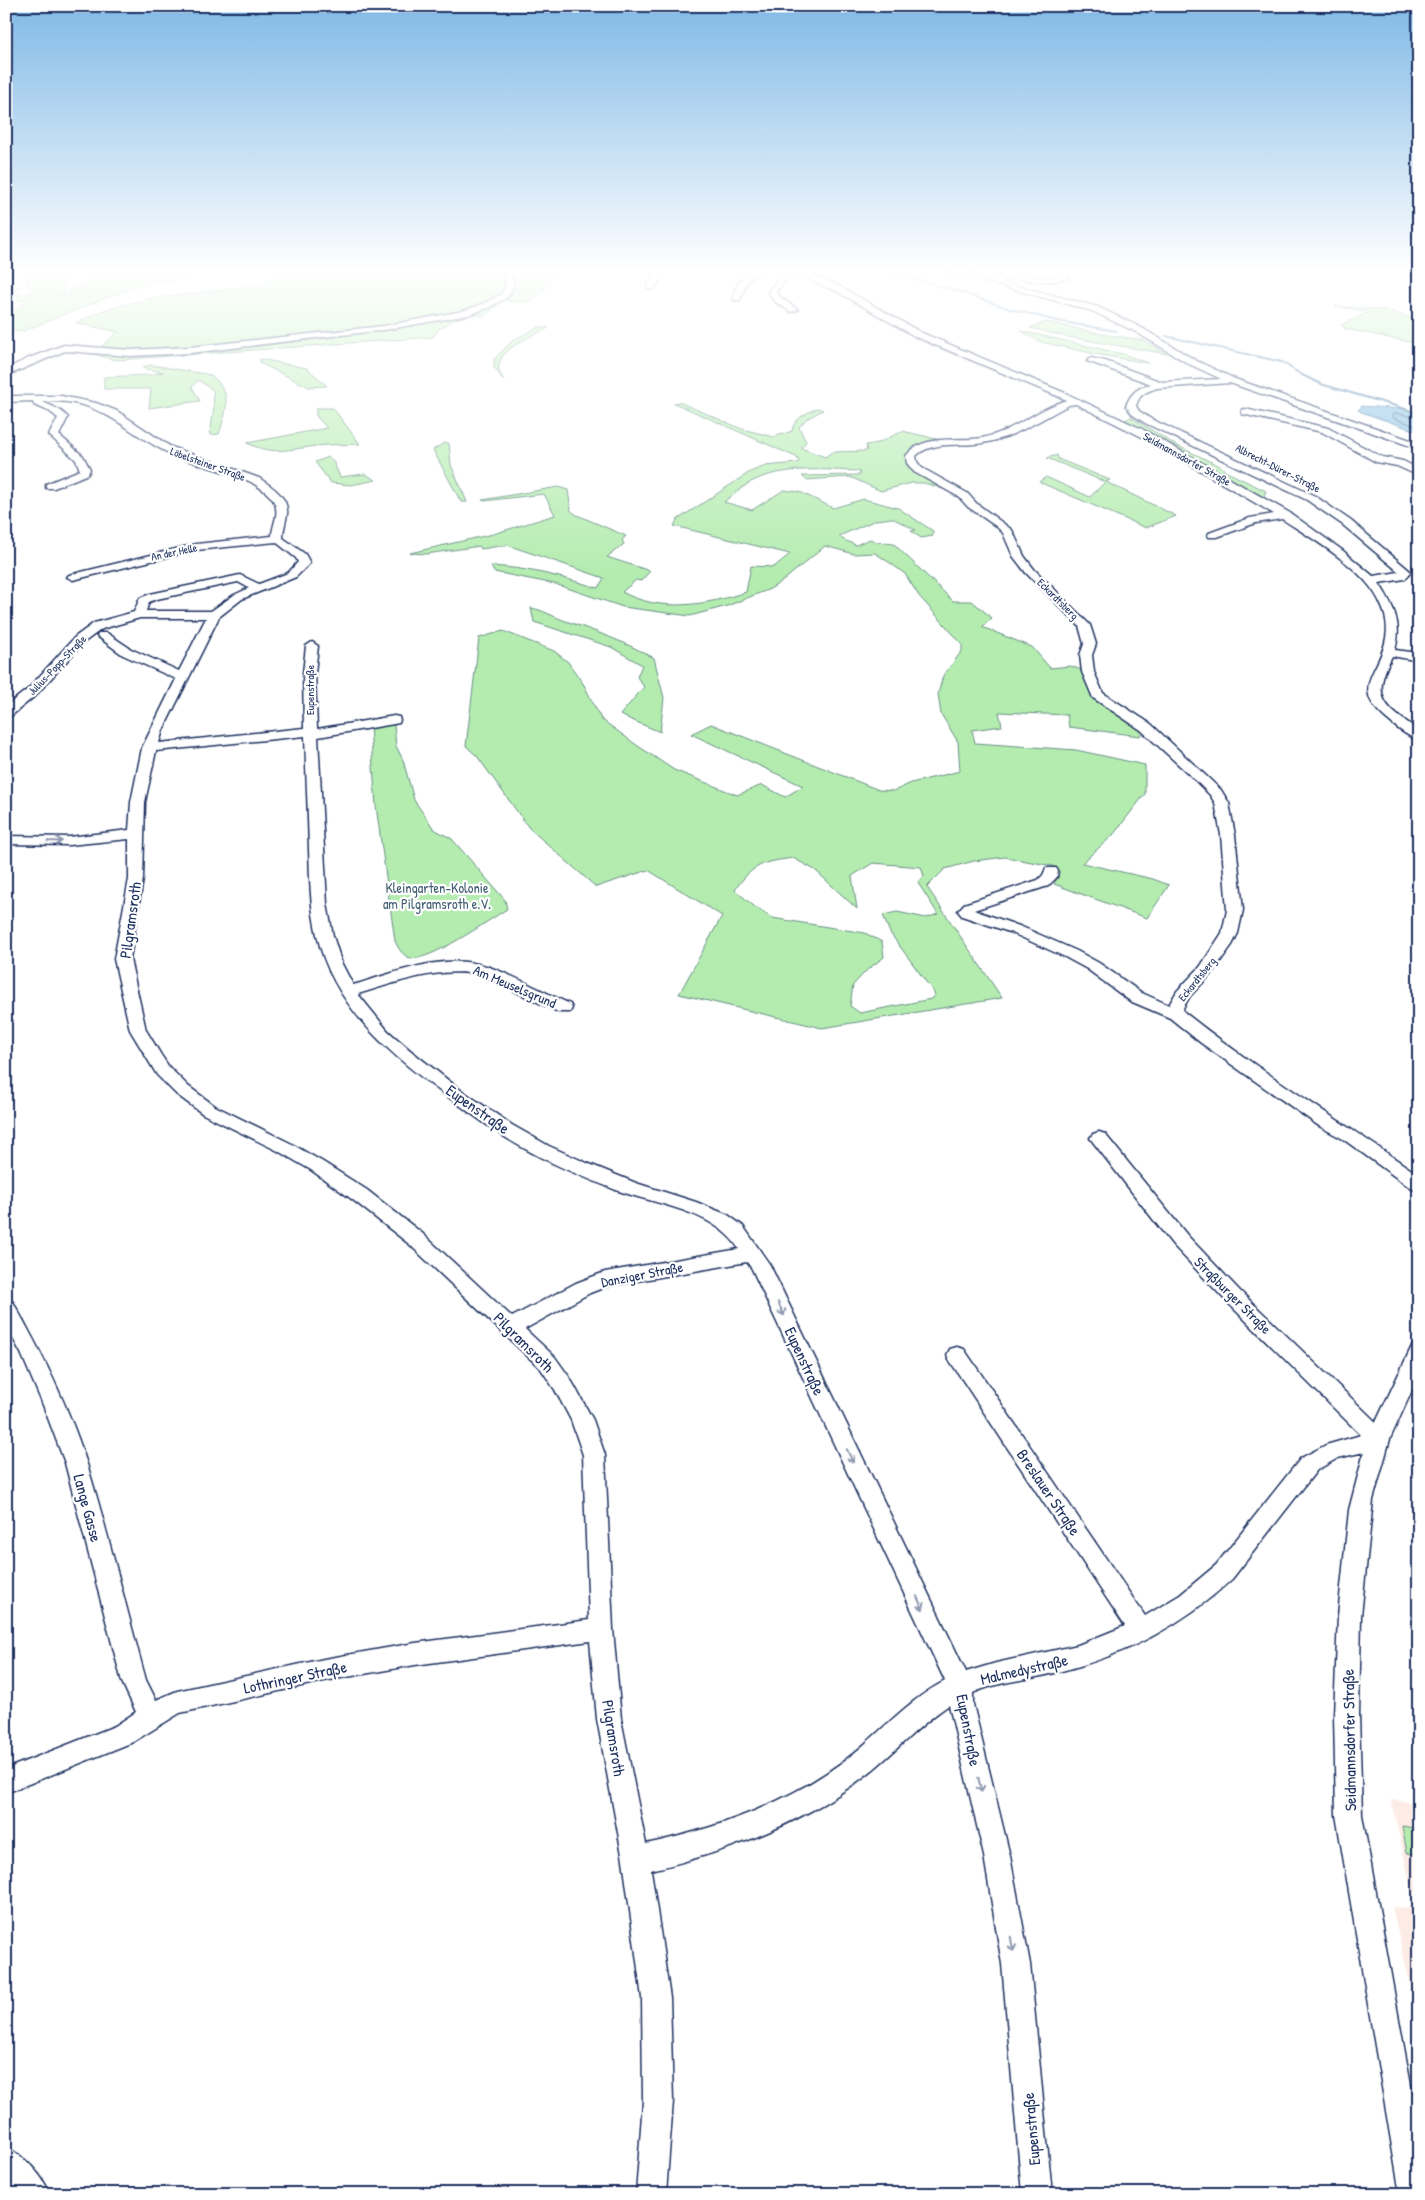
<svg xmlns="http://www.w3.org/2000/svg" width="1425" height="2200" font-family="'Patrick Hand',sans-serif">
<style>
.built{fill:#fdece6}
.green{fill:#b4ecaf;stroke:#688e86;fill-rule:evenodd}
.water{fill:#84c0e3;stroke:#5a86ae}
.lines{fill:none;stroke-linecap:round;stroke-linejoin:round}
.shore{stroke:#456993;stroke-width:1}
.stream{stroke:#5a86ae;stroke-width:2}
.minor-casing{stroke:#1b2f5e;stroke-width:3}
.minor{fill:#fff;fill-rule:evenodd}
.oneway{stroke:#8d97ae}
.labels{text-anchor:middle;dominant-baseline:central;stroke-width:4.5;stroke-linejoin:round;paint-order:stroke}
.far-street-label{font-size:11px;fill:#1b2f5e;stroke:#fff}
.park-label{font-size:14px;fill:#415e72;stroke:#fff}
.street-label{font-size:14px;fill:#1b2f5e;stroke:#fff}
.near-street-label{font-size:16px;fill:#1b2f5e;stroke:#fff}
</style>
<rect width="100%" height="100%" fill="#fff"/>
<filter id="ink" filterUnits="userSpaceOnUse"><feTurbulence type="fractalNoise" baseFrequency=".02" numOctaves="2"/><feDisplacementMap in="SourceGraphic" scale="10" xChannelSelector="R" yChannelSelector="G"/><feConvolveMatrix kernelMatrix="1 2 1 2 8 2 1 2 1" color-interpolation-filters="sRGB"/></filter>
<g filter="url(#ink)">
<!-- built -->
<path class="built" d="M 1391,1800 L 1419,1803 L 1419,2022 L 1392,1907 L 1416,1908 Z"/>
<!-- green -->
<g class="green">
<path d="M 44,268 L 63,268 L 67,277 L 62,296 L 103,272 L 115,268 L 200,268 L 173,281 L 139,285 L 23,331 L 6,332 L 10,322 L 6,322 L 6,313 L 11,314 L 27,300 L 8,299 L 6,303 L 6,289 L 9,286 L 22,286 L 15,295 L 31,293 L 25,277 Z"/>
<path d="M 310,268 L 507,268 L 507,287 L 502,294 L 503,300 L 484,316 L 465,313 L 438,330 L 433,337 L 116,360 L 93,354 L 118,332 L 76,323 L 104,310 L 147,299 L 239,288 Z"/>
<path d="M 514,268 L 555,268 L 546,288 L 531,302 L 507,301 L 513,288 L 511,272 Z"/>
<path d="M 1335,306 L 1386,310 L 1419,320 L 1419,344 L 1345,329 L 1341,325 L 1369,312 Z"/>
<path d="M 1046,322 L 1101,334 L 1143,340 L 1167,354 L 1068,337 L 1030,328 Z"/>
<path d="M 539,327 L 549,328 C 535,334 495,350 499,370 C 499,373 503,378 504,381 L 494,367 L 494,359 L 513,340 Z"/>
<path d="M 1021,331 L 1123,354 L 1148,363 L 1095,354 L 1041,342 Z"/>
<path d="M 260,359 L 307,368 L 327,386 L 309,387 L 260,363 Z"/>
<path d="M 152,365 L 211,375 C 233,394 227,409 219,434 L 210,435 L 214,407 L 213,390 L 198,380 L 192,387 L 200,401 L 149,408 L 151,389 L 104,389 L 104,377 L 150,375 L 163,372 L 144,369 L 142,367 Z"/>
<path d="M 679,402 L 742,429 L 774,437 L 792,431 C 793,419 807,413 817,408 L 823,410 L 806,419 L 799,427 L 806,442 L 801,448 L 825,457 L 832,452 L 867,451 L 866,445 L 878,443 L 903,431 L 945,441 C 931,444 913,444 907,457 L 956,493 L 924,483 L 912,483 L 881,491 L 850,477 L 806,480 L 802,476 L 860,475 L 859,471 C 826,470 786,466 755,480 C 744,485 733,495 724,502 L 752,510 L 784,490 L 800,492 L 833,508 L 864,499 L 898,508 L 933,531 L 933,536 L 921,538 L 911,531 L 916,530 L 892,518 L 876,520 L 839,536 L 844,540 L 856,545 L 870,539 L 877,542 L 894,544 L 953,601 L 972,601 L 992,618 L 982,627 L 1032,647 L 1050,668 L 1070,666 L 1085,671 L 1093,694 L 1099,702 L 1143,727 L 1140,736 L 1069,727 L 1067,715 L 999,712 L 1002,726 L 972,730 L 975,743 L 1076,750 L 1145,765 L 1145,794 L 1113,835 L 1082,863 L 1153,879 L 1169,885 L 1147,918 L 1054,884 C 1059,876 1059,873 1053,866 L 1005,857 L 974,861 L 945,869 L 927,887 L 1002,998 L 822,1028 L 679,994 L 722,916 L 648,870 L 596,887 L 529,828 L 477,756 L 466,746 L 479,638 L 503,631 L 554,651 L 568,662 L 584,685 L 601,719 L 638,746 L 674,770 L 737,795 L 762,785 L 785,797 L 803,786 L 691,734 L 711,724 L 879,790 L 894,791 L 911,783 L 960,771 L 958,742 L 941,714 L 938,694 L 943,676 L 962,651 L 962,644 L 919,596 L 905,574 L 893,565 L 875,553 L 854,554 L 825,546 L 784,580 L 770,589 L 727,606 L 690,616 L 623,607 L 555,584 L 494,572 L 491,566 C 529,568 562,577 598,588 L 604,578 L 507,545 L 481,549 L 480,546 L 426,554 L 410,553 L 493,534 L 555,515 L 544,494 L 484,501 L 482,500 L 558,487 L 568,490 L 571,511 L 577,515 L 626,536 L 622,540 L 624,544 L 607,557 L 650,571 L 641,581 L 636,580 L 622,592 C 661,613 706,605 746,592 L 751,566 L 774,567 L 790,554 L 674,526 L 677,520 L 750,472 L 765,466 L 797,463 L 799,461 L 796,457 L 674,403 ZM 793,858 L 815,870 L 857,909 L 852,876 L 873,863 L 921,867 L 924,876 L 918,883 L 938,914 L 926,918 L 897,912 L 883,915 L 890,933 L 935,994 L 931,999 L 860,1013 L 850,1006 L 853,985 L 867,970 L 884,957 L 882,942 L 865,933 L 772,918 L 755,907 L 735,890 C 752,864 764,862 793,858 Z"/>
<path d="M 316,408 L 333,408 L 360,444 C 346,445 331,444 317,446 C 289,449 273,456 247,443 L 327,428 L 316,416 Z"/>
<path d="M 1131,417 L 1174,444 L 1222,467 L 1225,471 L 1266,491 L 1263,499 L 1125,420 Z"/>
<path d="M 444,443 L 449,443 L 451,465 L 467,502 L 461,502 L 433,450 Z"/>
<path d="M 1057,455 L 1058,459 L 1110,480 L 1106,482 L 1176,516 L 1146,528 L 1039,482 L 1046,477 L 1090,497 L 1105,482 L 1047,458 Z"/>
<path d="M 329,457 L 334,463 L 340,477 L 365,474 L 376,480 L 351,485 L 331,483 L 315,462 Z"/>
<path d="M 531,608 C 543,610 552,616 563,620 C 595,631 625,642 654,658 L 664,698 L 660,732 L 620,715 L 644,687 L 637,677 L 642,665 L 611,647 L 534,622 Z"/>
<path d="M 387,723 L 394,725 L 396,746 L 403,760 L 414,800 L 434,829 L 452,839 L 505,900 L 507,909 C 489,920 428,963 410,958 C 402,955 398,948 395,941 L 376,806 L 370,727 Z"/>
<path d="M 1402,1826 L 1419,1829 L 1419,1855 L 1407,1853 Z"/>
</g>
<!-- water -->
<path class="water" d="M 1362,406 L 1403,409 L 1419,413 L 1419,432 L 1361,412 L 1358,410 Z"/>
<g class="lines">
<!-- shore -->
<path class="shore" d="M 1419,418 L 1395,413 L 1392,415 L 1393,418 L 1419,427"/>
<!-- stream -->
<g class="stream">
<path d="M 875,268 L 960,292 L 1007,308 L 1057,321 L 1116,331"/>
<path d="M 1166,336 L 1282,362 L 1300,374 L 1321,384 L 1419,413"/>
</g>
<defs>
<g id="minor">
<path d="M 506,268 L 514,268 L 511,275 L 514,285 L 508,297 L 488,308 L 468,315 L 384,330 L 190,353 L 130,356 L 65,351 L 6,376 L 6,369 L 29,358 L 64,345 L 130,350 L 190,347 L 384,326 L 463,311 L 482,304 L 502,294 L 506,285 L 503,275 Z"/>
<path d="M 663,268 L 674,268 L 663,275 L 654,289 L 648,289 L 647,287 L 657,271 Z"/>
<path d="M 753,268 L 763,268 L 747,282 L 740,300 L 734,300 C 732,287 744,276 753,268 Z"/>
<path d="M 785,268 L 796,268 L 837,285 L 922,333 L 1065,393 L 1142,429 L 1290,513 L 1342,550 L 1373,576 L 1399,572 L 1343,525 L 1307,500 L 1145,423 L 1133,415 L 1126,406 C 1131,392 1138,388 1151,384 L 1087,361 L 1091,358 L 1105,361 L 1162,382 L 1221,379 L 1189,364 L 1136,332 L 1092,311 L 937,268 L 951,268 L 994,280 L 1007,272 C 1025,275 1045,281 1062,274 L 1063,270 L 1069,270 L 1069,277 C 1049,285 1029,280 1008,277 L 1002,282 L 1098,307 L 1142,328 L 1195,360 L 1235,379 L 1419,443 L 1419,449 L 1230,383 L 1157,388 C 1146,392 1139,394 1136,406 L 1139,411 L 1151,419 L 1315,496 L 1351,521 L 1409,570 L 1411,572 L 1405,579 L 1379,583 C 1393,605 1403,623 1395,650 L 1419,653 L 1419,661 L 1392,656 C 1371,697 1383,707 1419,730 L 1419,740 C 1409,737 1398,729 1390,722 C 1347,688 1380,674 1386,638 C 1388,627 1386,615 1381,605 C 1367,570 1313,539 1282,519 L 1256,523 L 1217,537 L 1209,537 L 1208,535 L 1209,533 L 1250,518 L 1274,514 L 1150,441 L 1076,404 L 1069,405 C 1041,419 1014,438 983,443 C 963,447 932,440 916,456 L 917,462 L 922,468 L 967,493 L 976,503 L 1012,530 L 1024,556 L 1034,569 L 1090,625 L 1096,644 L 1092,655 L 1094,672 L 1103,693 L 1151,724 L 1221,790 L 1229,803 L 1235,835 L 1243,910 L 1238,933 L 1232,945 L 1212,973 L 1190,996 L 1183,1008 L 1184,1012 C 1259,1072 1340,1120 1419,1175 L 1419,1190 L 1412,1189 L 1343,1139 L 1319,1126 L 1201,1043 L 1170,1018 L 1130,1001 L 1087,969 L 1065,957 L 1012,933 L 962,916 L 958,911 L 964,904 L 1038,880 L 1043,875 L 1046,868 L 1056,868 L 1058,871 L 1057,877 L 1048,886 L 974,910 L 1022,927 L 1077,951 L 1099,963 L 1142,993 L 1169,1005 L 1177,991 L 1200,967 L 1222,933 L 1227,910 L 1221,835 L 1215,803 L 1210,795 L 1192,777 L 1141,730 L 1093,698 L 1082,672 L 1080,655 L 1084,644 L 1079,626 L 1026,573 L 1013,556 L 1003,533 L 997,527 L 968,507 L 959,497 L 914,472 L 907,463 L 906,456 C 924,433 957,442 982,438 C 1013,432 1037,409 1067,400 L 916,337 L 838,292 L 794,273 L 788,277 L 776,292 L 780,297 L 798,310 L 791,312 L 774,301 L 768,292 L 782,273 L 788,270 Z"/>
<path d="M 6,396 L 61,396 L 96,403 L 117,411 L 171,447 L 259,478 C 271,486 289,497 287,514 C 286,522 283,529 283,538 L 305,554 L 310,563 L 296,577 L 242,599 L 219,617 L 163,730 L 159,743 L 304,728 L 303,673 L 306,646 L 312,642 L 318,646 L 315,673 L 317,729 L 394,716 L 399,717 L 400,720 L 399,723 L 394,724 L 318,737 L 327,904 L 333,936 L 342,964 L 353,985 C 394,973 446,951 489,967 C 517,977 543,992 570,1004 L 572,1008 L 570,1012 L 558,1012 L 479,974 C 437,967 398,982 358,994 L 388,1031 L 410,1050 L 458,1088 L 512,1125 L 549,1146 L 587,1163 L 636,1183 L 696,1202 L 728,1215 L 743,1226 L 770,1265 L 966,1672 L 996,1663 L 1078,1645 L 1125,1626 L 950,1361 L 947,1355 L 950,1349 L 957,1347 L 964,1349 L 1145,1616 L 1180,1595 L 1216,1565 L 1301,1458 L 1326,1445 L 1361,1435 L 1226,1301 L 1173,1245 L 1093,1142 L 1090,1138 L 1093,1134 L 1099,1132 L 1105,1134 L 1187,1235 L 1240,1291 L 1376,1422 L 1412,1346 L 1419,1344 L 1419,1375 L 1390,1439 L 1373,1500 L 1361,1616 L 1359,1715 L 1362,1815 L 1419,2130 L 1419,2194 L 1400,2194 L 1336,1815 L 1334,1715 L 1338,1616 L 1349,1510 L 1364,1452 L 1338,1458 L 1317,1470 L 1232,1579 C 1183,1625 1124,1656 1058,1672 C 1030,1680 1000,1681 973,1693 L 973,1704 L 1010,1856 L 1030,1964 L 1052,2194 L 1022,2194 L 1002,1964 L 984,1856 L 949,1705 C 917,1726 892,1756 862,1778 C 801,1824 724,1853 651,1870 L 670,1998 L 673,2101 L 666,2194 L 636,2194 L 643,2101 L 642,1998 L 623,1860 L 597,1719 L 590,1641 L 415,1665 L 324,1681 L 180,1713 L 133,1742 L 6,1793 L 6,1769 L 115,1726 L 136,1712 L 122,1682 L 65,1463 L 43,1405 L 21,1353 L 6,1326 L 6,1300 L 13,1302 C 42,1353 69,1407 87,1464 C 109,1535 126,1608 146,1680 L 156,1700 L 177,1691 L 324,1659 L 415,1643 L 589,1620 L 583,1455 L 571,1420 L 555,1390 L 541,1369 L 409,1244 L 353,1200 L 311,1170 L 278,1151 L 203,1114 L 176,1094 L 157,1075 L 130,1030 L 114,959 L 129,879 L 129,839 L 69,845 L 6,844 L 6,836 L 69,837 L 129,830 L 131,802 L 142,748 L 176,679 L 123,655 L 97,636 L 99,633 L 107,633 L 131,649 L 179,671 L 206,618 L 140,618 L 102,629 L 83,643 L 36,695 L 11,716 L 6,717 L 6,706 L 28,689 L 75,637 L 94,623 L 134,612 L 140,598 L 150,594 L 240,575 L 259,584 L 288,573 L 298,562 L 296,558 L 276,542 L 196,550 L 73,580 L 67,577 L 69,575 L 196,544 L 272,536 C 272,529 275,523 276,516 C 279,499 264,490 251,482 C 226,470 197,466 171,454 C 125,433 100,395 42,402 C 52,406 60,409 68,417 L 59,435 L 83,456 L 90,469 L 88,474 L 54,488 L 46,488 L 46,484 L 80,470 L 76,460 L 49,435 L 58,418 L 49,411 L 34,405 L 33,401 L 6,402 ZM 238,582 L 249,588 L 234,595 L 211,611 L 146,611 L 149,602 L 157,599 ZM 305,736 C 306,773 308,811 309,849 C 310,878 310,906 317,935 C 334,1010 397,1061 458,1104 C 480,1120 502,1137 527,1150 C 555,1166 586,1178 616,1190 C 657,1205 714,1210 739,1249 L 605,1272 L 576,1283 L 512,1317 L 423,1234 L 367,1190 L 323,1162 L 290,1143 L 215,1106 L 188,1086 L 169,1067 L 161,1055 L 146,1030 L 130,959 L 143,879 L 145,802 L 156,751 ZM 747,1262 L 752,1269 L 945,1681 C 906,1701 879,1735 844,1761 C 786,1804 716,1829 646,1844 L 621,1719 L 613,1629 L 605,1455 L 593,1420 L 570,1378 L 555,1357 L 525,1329 L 590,1293 L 608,1286 Z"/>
<path d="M 1245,409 L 1328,428 L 1382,457 L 1403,461 L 1419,469 L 1419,476 L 1397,466 L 1376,462 L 1322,432 L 1242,414 L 1242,410 Z"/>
<path d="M 6,2148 C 24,2155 43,2176 50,2194 L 14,2194 L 6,2185 Z"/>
</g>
</defs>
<!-- minor casing -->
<use href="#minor" class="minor-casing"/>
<!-- minor -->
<use href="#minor" class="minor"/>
</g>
<!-- one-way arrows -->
<defs><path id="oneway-shaft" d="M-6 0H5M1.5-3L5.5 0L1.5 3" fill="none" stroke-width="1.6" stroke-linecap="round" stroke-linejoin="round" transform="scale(1.25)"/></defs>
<g class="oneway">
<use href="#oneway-shaft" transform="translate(55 841) rotate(-1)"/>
<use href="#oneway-shaft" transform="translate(781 1309) rotate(65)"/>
<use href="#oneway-shaft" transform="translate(850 1456) rotate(65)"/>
<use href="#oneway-shaft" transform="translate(920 1603) rotate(65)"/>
<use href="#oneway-shaft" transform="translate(980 1785) rotate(77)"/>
<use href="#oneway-shaft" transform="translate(1012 1944) rotate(80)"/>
</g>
</g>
<!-- sky -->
<linearGradient id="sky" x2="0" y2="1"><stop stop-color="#80b9e6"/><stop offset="0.47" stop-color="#fff"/><stop offset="1" stop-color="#fff" stop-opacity="0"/></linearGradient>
<rect width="1425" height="576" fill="url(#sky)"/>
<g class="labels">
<!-- far-street labels -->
<g class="far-street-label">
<text transform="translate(1187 459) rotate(29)">Seidmannsdorfer Straße</text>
<text transform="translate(208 464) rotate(20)">Löbelsteiner Straße</text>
<text transform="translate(1278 468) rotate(27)">Albrecht-Dürer-Straße</text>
<text transform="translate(174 552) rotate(-12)">An der Helle</text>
<text transform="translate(1058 599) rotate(45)">Eckardtsberg</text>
<text transform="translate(57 665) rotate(-46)">Julius-Popp-Straße</text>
<text transform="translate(310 690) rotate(-90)">Eupenstraße</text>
<text transform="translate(1197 979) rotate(-51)">Eckardtsberg</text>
</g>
<!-- park labels -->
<g class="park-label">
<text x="437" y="887">Kleingarten-Kolonie<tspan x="437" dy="16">am Pilgramsroth e.V.</tspan></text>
</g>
<!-- street labels -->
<g class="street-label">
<text transform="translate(515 986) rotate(23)">Am Meuselsgrund</text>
<text transform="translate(642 1274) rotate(-11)">Danziger Straße</text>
<text transform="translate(1233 1295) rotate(45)">Straßburger Straße</text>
</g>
<!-- near-street labels -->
<g class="near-street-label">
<text transform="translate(130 920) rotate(-82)">Pilgramsroth</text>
<text transform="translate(478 1109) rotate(35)">Eupenstraße</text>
<text transform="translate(524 1342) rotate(45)">Pilgramsroth</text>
<text transform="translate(805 1361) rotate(65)">Eupenstraße</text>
<text transform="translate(1049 1492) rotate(56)">Breslauer Straße</text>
<text transform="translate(88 1508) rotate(75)">Lange Gasse</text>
<text transform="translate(1024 1669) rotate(-13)">Malmedystraße</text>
<text transform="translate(295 1677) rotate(-12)">Lothringer Straße</text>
<text transform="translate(969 1730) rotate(79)">Eupenstraße</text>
<text transform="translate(614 1738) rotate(81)">Pilgramsroth</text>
<text transform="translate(1349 1740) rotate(-91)">Seidmannsdorfer Straße</text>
<text transform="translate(1031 2129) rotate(-95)">Eupenstraße</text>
</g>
</g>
<!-- margin -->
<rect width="1425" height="2200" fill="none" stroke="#fff" stroke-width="25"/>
<rect x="12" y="12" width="1400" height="2175" fill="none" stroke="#1b2f5e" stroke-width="2" filter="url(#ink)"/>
</svg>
